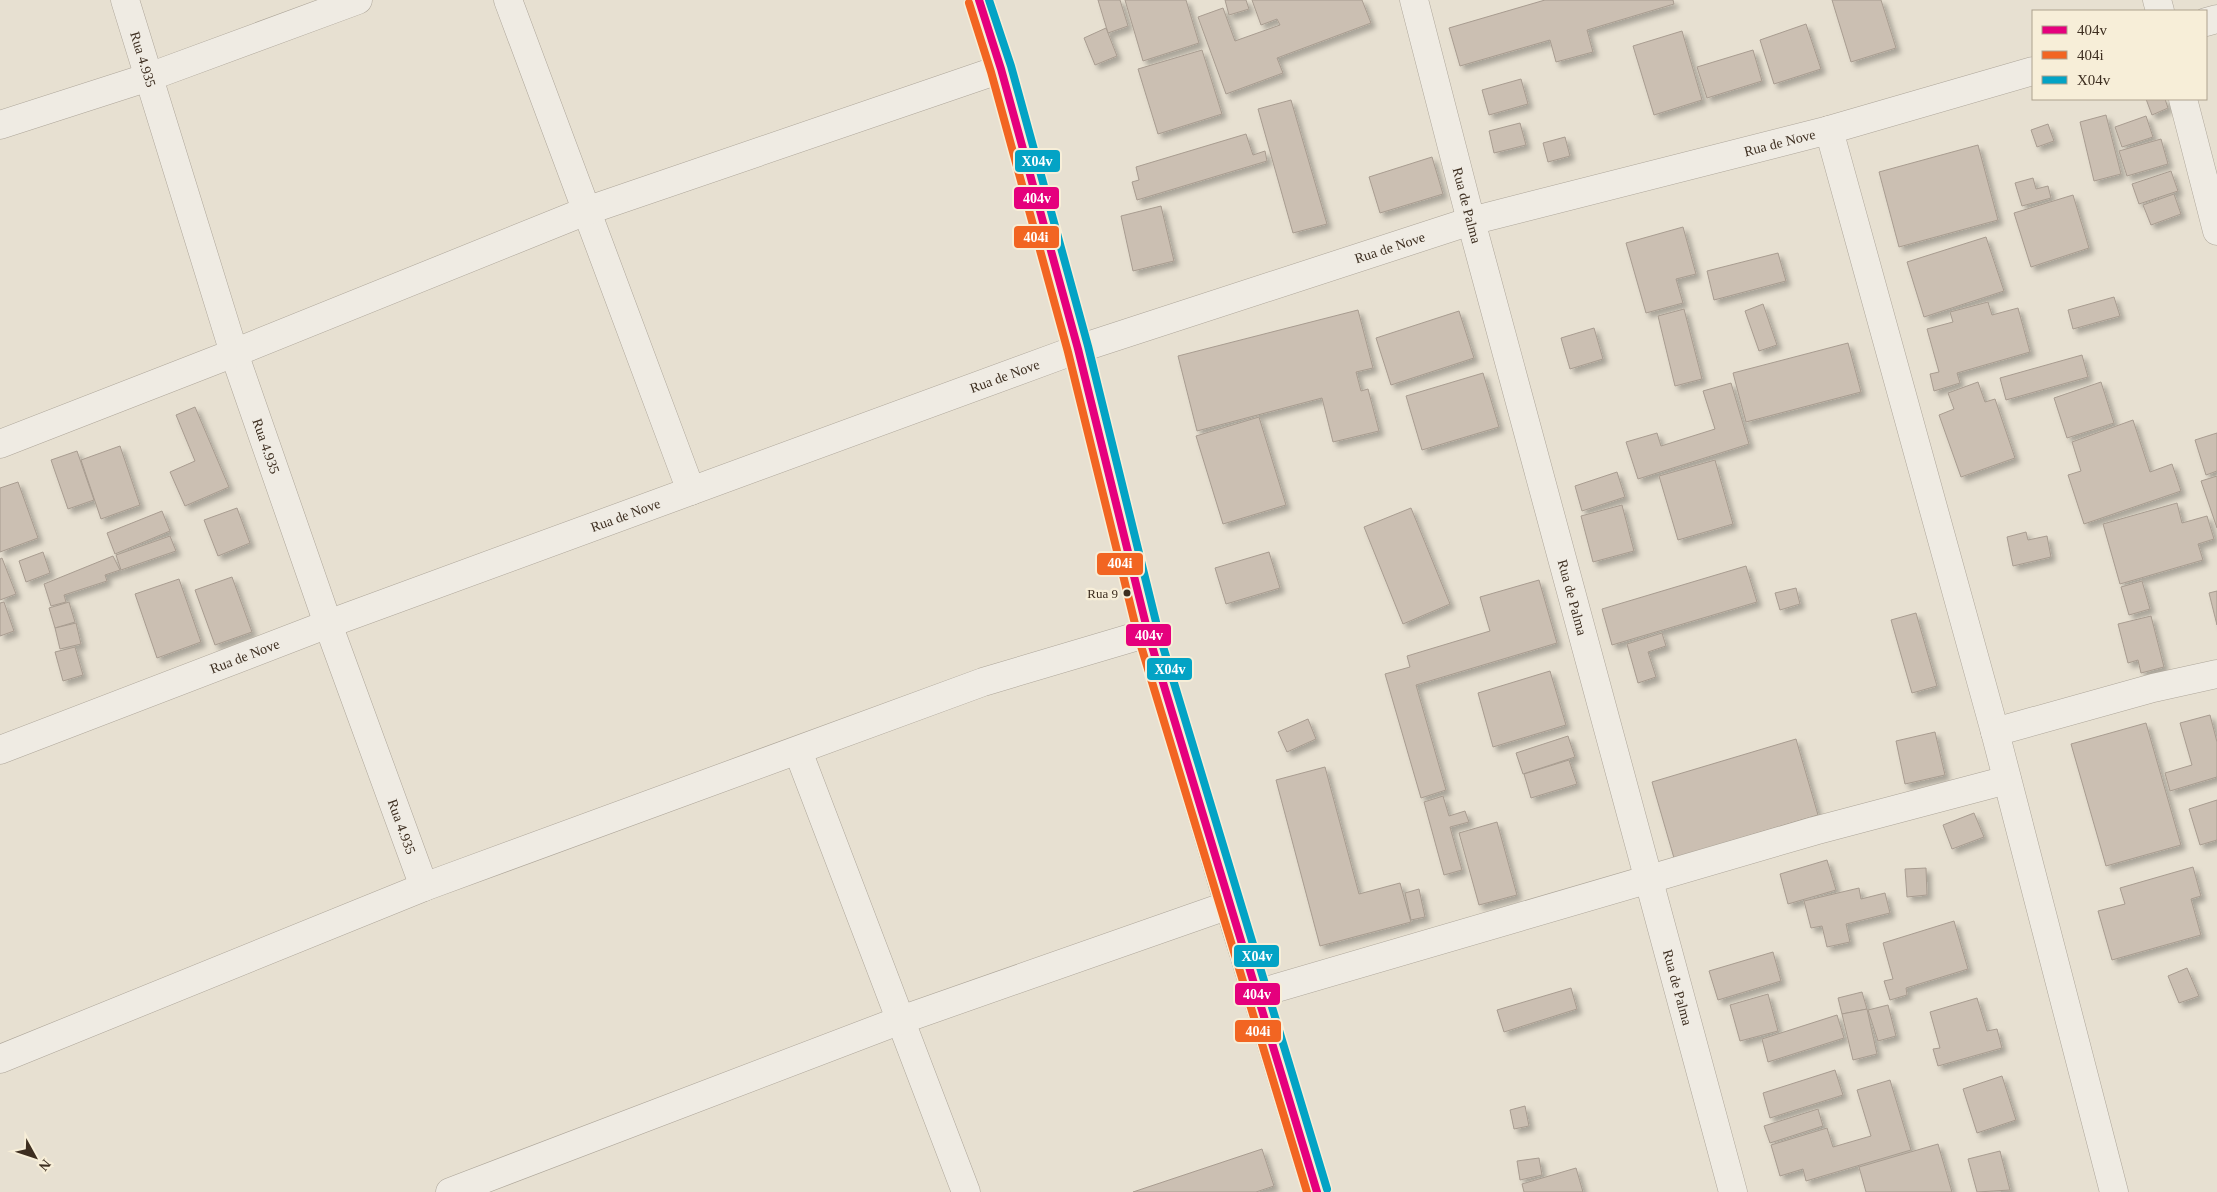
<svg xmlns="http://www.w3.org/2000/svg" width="2217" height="1192" font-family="Georgia,serif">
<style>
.building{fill:#cbbfb2;stroke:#a89c90;filter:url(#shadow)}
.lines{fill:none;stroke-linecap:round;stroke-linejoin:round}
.minor-casing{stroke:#ada599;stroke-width:29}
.major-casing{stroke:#928b80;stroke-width:29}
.minor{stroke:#efebe3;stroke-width:28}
.major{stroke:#e6e1d4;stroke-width:28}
.bus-1-casing{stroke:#f7eed8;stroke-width:11}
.bus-2-casing{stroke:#f7eed8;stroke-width:11}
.bus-3-casing{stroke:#f7eed8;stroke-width:11}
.bus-1{stroke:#e5007d;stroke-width:8}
.bus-2{stroke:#f26522;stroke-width:8}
.bus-3{stroke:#03a3c5;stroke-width:8}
.bus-dot{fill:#3d2e20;stroke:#f7eed8;stroke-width:2}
.labels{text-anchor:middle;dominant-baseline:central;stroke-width:4.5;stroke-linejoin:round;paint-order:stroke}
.bus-label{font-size:13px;fill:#3d2e20;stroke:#f7eed8;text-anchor:end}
.street-label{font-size:14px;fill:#3d2e20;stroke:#f7eed8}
.line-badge{stroke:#f7eed8;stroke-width:2}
.badge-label{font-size:14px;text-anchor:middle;font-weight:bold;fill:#fff}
</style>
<defs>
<filter id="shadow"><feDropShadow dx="4.5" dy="4.5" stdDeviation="2.5" flood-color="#0004"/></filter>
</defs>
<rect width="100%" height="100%" fill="#e7e0d1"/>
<!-- building -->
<g class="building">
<path d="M 1098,0 L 1120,0 L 1128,26 L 1108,33 Z"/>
<path d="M 1125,0 L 1186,0 L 1199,43 L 1143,61 Z"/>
<path d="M 1225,0 L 1246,0 L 1249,9 L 1229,15 Z"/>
<path d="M 1252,0 L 1362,0 L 1371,23 L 1277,58 L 1283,73 L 1226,94 L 1198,17 L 1223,8 L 1235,41 L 1280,25 L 1277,19 L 1261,25 Z"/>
<path d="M 1545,0 L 1673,0 L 1674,4 L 1587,30 L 1593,52 L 1556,62 L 1550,40 L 1460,66 L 1449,28 Z"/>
<path d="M 1832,0 L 1881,0 L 1896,48 L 1851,62 Z"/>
<path d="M 1806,24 L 1821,69 L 1774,84 L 1760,40 Z"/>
<path d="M 1106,28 L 1117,56 L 1095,65 L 1084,38 Z"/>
<path d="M 1682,31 L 1702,100 L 1654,115 L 1633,46 Z"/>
<path d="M 1202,50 L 1222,114 L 1158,134 L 1138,69 Z"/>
<path d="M 1753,50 L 1762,81 L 1707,98 L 1697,67 Z"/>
<path d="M 1521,79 L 1528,104 L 1489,115 L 1482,90 Z"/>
<path d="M 2146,99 L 2165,99 L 2168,108 L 2152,115 Z"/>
<path d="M 1291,100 L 1327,224 L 1293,233 L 1258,109 Z"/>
<path d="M 2106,115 L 2121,174 L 2094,181 L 2080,122 Z"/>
<path d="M 2146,116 L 2153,137 L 2122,147 L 2115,127 Z"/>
<path d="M 1520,123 L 1526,145 L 1494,153 L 1489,131 Z"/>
<path d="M 2048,124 L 2054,141 L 2037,147 L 2031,130 Z"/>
<path d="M 1246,134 L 1253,155 L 1265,151 L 1267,161 L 1137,200 L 1132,182 L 1139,180 L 1136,167 Z"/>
<path d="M 1565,137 L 1570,156 L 1548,162 L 1543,143 Z"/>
<path d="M 2161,139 L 2168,164 L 2127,176 L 2119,151 Z"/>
<path d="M 1978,145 L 1998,220 L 1899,247 L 1879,172 Z"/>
<path d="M 1432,157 L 1443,194 L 1380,213 L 1369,177 Z"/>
<path d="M 2171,171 L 2178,191 L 2139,204 L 2132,184 Z"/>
<path d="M 2033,178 L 2036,189 L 2048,186 L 2051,198 L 2022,206 L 2015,183 Z"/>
<path d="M 2174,194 L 2181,214 L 2151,225 L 2143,205 Z"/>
<path d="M 2073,195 L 2089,248 L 2031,267 L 2014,213 Z"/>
<path d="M 1161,206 L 1174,261 L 1133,271 L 1121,216 Z"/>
<path d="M 1683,227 L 1696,274 L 1676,279 L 1683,303 L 1646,313 L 1626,243 Z"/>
<path d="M 1986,237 L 2004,291 L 1924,317 L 1907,262 Z"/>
<path d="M 1778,253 L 1786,281 L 1714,300 L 1707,271 Z"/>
<path d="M 2114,297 L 2120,316 L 2073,329 L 2068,310 Z"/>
<path d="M 1988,302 L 1992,315 L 2018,308 L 2030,352 L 1957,373 L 1960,383 L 1934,391 L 1930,374 L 1939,372 L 1927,329 L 1953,322 L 1950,312 Z"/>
<path d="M 1763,304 L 1777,345 L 1759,351 L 1745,311 Z"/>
<path d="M 1684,309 L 1702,379 L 1675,386 L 1658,316 Z"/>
<path d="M 1358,310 L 1373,368 L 1356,372 L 1361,391 L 1368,389 L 1379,431 L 1333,442 L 1322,398 L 1197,431 L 1178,356 Z"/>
<path d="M 1459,311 L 1474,358 L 1391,385 L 1376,338 Z"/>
<path d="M 1594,328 L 1603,359 L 1570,369 L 1561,338 Z"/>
<path d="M 1848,343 L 1861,392 L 1746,422 L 1733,373 Z"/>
<path d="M 2082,355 L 2088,377 L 2006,400 L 2000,378 Z"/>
<path d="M 1483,373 L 1499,427 L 1422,450 L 1406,396 Z"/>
<path d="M 1978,382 L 1985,402 L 1995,399 L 2015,458 L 1961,477 L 1939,415 L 1954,409 L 1948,393 Z"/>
<path d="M 2101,382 L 2114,423 L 2067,438 L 2054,398 Z"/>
<path d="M 1731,383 L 1749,444 L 1638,479 L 1626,442 L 1657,433 L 1661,446 L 1715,429 L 1703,391 Z"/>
<path d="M 195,407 L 229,487 L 185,506 L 170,472 L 195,461 L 176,415 Z"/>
<path d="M 1259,417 L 1286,505 L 1223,524 L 1196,436 Z"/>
<path d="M 2133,420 L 2150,472 L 2172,464 L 2181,491 L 2084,524 L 2068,475 L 2081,471 L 2072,442 Z"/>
<path d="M 2217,433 L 2217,471 L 2206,475 L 2195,440 Z"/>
<path d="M 120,446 L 140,505 L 101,519 L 81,460 Z"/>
<path d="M 77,451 L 94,500 L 68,509 L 51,460 Z"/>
<path d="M 1715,460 L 1733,524 L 1678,540 L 1659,476 Z"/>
<path d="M 1617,472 L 1625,497 L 1582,511 L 1575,486 Z"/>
<path d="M 2217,476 L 2217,528 L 2201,481 Z"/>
<path d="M 18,482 L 38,538 L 0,552 L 0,488 Z"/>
<path d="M 2177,503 L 2182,523 L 2207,516 L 2214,539 L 2198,544 L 2203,560 L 2120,584 L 2103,524 Z"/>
<path d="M 1622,505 L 1634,551 L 1593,562 L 1581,516 Z"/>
<path d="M 237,508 L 250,543 L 218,556 L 204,520 Z"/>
<path d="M 1411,508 L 1450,604 L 1403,624 L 1364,527 Z"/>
<path d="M 162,511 L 170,531 L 115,554 L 107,533 Z"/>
<path d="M 2026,532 L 2028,540 L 2047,536 L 2051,557 L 2013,566 L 2007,537 Z"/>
<path d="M 170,536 L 176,551 L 121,570 L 116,555 Z"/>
<path d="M 43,552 L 50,573 L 26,582 L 19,561 Z"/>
<path d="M 1269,552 L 1280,588 L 1226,604 L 1215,568 Z"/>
<path d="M 113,556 L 120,570 L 105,575 L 107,581 L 64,595 L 66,602 L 51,606 L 44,584 Z"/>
<path d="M 2,558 L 16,594 L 0,600 L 0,559 Z"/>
<path d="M 1746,566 L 1757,602 L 1612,645 L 1602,609 Z"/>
<path d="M 232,577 L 252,632 L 215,645 L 195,590 Z"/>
<path d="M 179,579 L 201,642 L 157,658 L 135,594 Z"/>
<path d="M 1539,580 L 1557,643 L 1416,685 L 1446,790 L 1421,798 L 1385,674 L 1410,667 L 1407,656 L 1490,631 L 1480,597 Z"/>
<path d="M 2142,581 L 2150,609 L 2129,615 L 2121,587 Z"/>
<path d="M 1796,588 L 1800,604 L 1780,610 L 1775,593 Z"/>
<path d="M 2217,591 L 2217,625 L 2209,593 Z"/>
<path d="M 4,602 L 14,631 L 0,636 L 0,603 Z"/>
<path d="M 69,602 L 75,622 L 55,628 L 49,608 Z"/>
<path d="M 1916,613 L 1937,686 L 1912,693 L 1891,620 Z"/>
<path d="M 2151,616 L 2164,667 L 2141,673 L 2138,660 L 2128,663 L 2118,624 Z"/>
<path d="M 76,623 L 81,644 L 60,649 L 55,628 Z"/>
<path d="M 1662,633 L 1666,646 L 1648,652 L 1656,677 L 1638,683 L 1627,644 Z"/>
<path d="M 75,647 L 83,675 L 63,681 L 55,652 Z"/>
<path d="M 1550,671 L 1566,725 L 1493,747 L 1478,693 Z"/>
<path d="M 2210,715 L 2217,742 L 2217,777 L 2170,791 L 2165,773 L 2192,765 L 2180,723 Z"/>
<path d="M 1308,719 L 1316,739 L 1287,752 L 1278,732 Z"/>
<path d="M 2146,723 L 2181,845 L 2106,866 L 2071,744 Z"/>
<path d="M 1935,732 L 1945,775 L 1905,784 L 1896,741 Z"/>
<path d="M 1568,736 L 1575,757 L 1523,774 L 1516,753 Z"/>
<path d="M 1796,739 L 1818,815 L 1674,858 L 1652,782 Z"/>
<path d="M 1569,760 L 1577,784 L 1531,798 L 1524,774 Z"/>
<path d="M 1325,767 L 1359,894 L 1400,883 L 1411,922 L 1320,946 L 1276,780 Z"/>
<path d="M 1443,796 L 1449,816 L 1465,811 L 1469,822 L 1450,827 L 1462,870 L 1444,875 L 1424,802 Z"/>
<path d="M 2217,800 L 2217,840 L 2200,845 L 2189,809 Z"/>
<path d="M 1974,813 L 1984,837 L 1952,849 L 1943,825 Z"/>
<path d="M 1497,822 L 1517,895 L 1479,905 L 1459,833 Z"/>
<path d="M 1827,860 L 1836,890 L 1788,904 L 1780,874 Z"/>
<path d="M 2193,867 L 2201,896 L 2191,899 L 2201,935 L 2112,960 L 2098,911 L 2125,904 L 2120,888 Z"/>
<path d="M 1926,868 L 1927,895 L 1907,897 L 1905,869 Z"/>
<path d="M 1859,888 L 1861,899 L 1885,893 L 1890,913 L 1846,924 L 1850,942 L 1827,947 L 1822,926 L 1811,928 L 1804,901 Z"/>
<path d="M 1419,889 L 1425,917 L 1411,920 L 1405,893 Z"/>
<path d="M 1954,921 L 1968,969 L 1906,988 L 1907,995 L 1890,1000 L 1884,981 L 1893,979 L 1883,943 Z"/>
<path d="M 1773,952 L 1781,981 L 1718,1000 L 1709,971 Z"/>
<path d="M 2187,968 L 2199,996 L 2179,1003 L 2168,976 Z"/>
<path d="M 1571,988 L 1577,1009 L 1504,1032 L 1497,1010 Z"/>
<path d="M 1862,992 L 1867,1009 L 1842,1014 L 1838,998 Z"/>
<path d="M 1768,994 L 1778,1031 L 1740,1041 L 1730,1005 Z"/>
<path d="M 1977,998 L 1987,1031 L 1997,1029 L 2002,1048 L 1938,1066 L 1933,1049 L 1940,1048 L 1930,1012 Z"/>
<path d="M 1888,1005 L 1896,1036 L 1878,1041 L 1868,1010 Z"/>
<path d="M 1867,1009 L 1877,1054 L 1853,1060 L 1842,1014 Z"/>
<path d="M 1837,1015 L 1844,1038 L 1768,1062 L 1762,1039 Z"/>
<path d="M 1835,1070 L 1843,1095 L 1770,1118 L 1763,1093 Z"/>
<path d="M 2002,1076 L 2016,1120 L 1977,1133 L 1963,1089 Z"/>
<path d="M 1890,1080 L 1911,1150 L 1806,1181 L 1803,1169 L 1780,1176 L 1771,1145 L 1827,1128 L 1833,1147 L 1871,1136 L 1857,1090 Z"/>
<path d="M 1525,1106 L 1529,1126 L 1514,1129 L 1510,1110 Z"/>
<path d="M 1818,1109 L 1823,1126 L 1770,1143 L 1764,1126 Z"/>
<path d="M 1938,1144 L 1952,1192 L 1866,1192 L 1859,1167 Z"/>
<path d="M 1262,1149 L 1274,1186 L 1256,1192 L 1133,1192 Z"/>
<path d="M 2000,1151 L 2010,1190 L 1977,1192 L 1968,1159 Z"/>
<path d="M 1539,1158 L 1542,1175 L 1520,1180 L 1517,1161 Z"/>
<path d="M 1576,1168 L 1583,1192 L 1524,1192 L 1522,1184 Z"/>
</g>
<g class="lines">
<defs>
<g id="minor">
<path id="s1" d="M 125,0 L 234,353 L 328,624 L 424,887"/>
<path d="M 508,0 L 691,491"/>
<path id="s2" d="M 1414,0 L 1471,221 L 1733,1192"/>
<path d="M 2157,0 L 2160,11"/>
<path d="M 2206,22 L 2217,19"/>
<path d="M 2183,99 L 2217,231"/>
<path d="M 0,125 L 149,77 L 358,0"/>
<path d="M 1829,130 L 1995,732 L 2114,1192"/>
<path d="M 0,444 L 234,353 L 586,211 L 1001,69"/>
<path d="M 1995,732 L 2153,688 L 2217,674"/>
<path id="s3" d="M 0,750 L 328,624 L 1078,349 L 1471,221 L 1829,130 L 2033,71"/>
<path d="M 798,751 L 966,1192"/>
<path d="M 1256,994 L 1814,831 L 2007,780"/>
<path d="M 0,1059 L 424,887 L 983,682 L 1148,633"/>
<path d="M 450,1192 L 901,1020 L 1229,905"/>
</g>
<path id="major" d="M 979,0 L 1001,69 L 1078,349 L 1148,633 L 1229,905 L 1317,1192"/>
</defs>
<!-- minor casing -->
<use href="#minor" class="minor-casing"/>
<!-- major casing -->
<use href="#major" class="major-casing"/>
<!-- minor -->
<use href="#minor" class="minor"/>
<!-- major -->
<use href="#major" class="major"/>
<defs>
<path id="bus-1" d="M 979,0 L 1001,69 L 1078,349 L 1148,633 L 1317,1192"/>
<path id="bus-2" d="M 969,3 L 991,72 L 1068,352 L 1138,636 L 1307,1192"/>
<path id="bus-3" d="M 989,0 L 1011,66 L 1088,346 L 1158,630 L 1327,1189"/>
</defs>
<!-- bus-1 casing -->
<use href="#bus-1" class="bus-1-casing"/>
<!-- bus-2 casing -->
<use href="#bus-2" class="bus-2-casing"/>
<!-- bus-3 casing -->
<use href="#bus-3" class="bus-3-casing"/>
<!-- bus-1 -->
<use href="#bus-1" class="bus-1"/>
<!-- bus-2 -->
<use href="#bus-2" class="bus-2"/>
<!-- bus-3 -->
<use href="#bus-3" class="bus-3"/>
</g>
<!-- markers -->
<circle class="bus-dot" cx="1127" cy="593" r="4.5"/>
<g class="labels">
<!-- bus labels -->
<g class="bus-label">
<text x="1118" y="593">Rua 9</text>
</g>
<!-- street labels -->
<g class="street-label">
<text stroke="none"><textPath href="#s1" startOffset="62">Rua 4.935</textPath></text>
<text stroke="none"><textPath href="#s3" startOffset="1882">Rua de Nove</textPath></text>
<text stroke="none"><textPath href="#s2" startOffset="212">Rua de Palma</textPath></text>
<text stroke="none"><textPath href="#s3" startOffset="1478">Rua de Nove</textPath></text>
<text stroke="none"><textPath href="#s3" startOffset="1072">Rua de Nove</textPath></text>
<text stroke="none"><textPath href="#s1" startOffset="468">Rua 4.935</textPath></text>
<text stroke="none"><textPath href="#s3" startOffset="668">Rua de Nove</textPath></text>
<text stroke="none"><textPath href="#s2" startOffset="618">Rua de Palma</textPath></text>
<text stroke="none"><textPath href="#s3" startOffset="262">Rua de Nove</textPath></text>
<text stroke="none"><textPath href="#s1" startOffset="872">Rua 4.935</textPath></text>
<text stroke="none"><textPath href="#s2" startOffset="1022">Rua de Palma</textPath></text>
</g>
</g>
<g class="line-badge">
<rect x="1014" y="149" width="47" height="24" rx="5" fill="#03a3c5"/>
<rect x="1013" y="186" width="47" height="24" rx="5" fill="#e5007d"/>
<rect x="1013" y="225" width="47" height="24" rx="5" fill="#f26522"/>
<rect x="1096" y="552" width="48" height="24" rx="5" fill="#f26522"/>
<rect x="1125" y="623" width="47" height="24" rx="5" fill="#e5007d"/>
<rect x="1146" y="657" width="47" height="24" rx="5" fill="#03a3c5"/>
<rect x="1233" y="944" width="47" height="24" rx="5" fill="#03a3c5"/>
<rect x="1234" y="982" width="47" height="24" rx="5" fill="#e5007d"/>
<rect x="1234" y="1019" width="48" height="24" rx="5" fill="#f26522"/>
</g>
<g class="badge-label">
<text x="1037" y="166">X04v</text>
<text x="1037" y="203">404v</text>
<text x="1036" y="242">404i</text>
<text x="1120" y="568">404i</text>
<text x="1149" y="640">404v</text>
<text x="1170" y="674">X04v</text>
<text x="1257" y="961">X04v</text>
<text x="1257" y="999">404v</text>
<text x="1258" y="1036">404i</text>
</g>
<!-- legend -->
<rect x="2032" y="10" width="175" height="90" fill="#f7eed8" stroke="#ada18e"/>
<rect x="2042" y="26" width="25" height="8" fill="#e5007d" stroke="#ada18e"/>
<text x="2077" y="35" font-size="15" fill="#3d2e20">404v</text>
<rect x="2042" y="51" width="25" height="8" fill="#f26522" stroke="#ada18e"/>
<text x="2077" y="60" font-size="15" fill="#3d2e20">404i</text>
<rect x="2042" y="76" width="25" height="8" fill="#03a3c5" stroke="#ada18e"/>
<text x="2077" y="85" font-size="15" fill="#3d2e20">X04v</text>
<!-- north arrow -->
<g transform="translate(35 1157) rotate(130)" stroke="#f7eed8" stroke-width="4" paint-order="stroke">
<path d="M0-4L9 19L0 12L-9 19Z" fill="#3d2e20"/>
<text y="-8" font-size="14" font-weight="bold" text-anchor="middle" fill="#3d2e20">N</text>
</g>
</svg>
